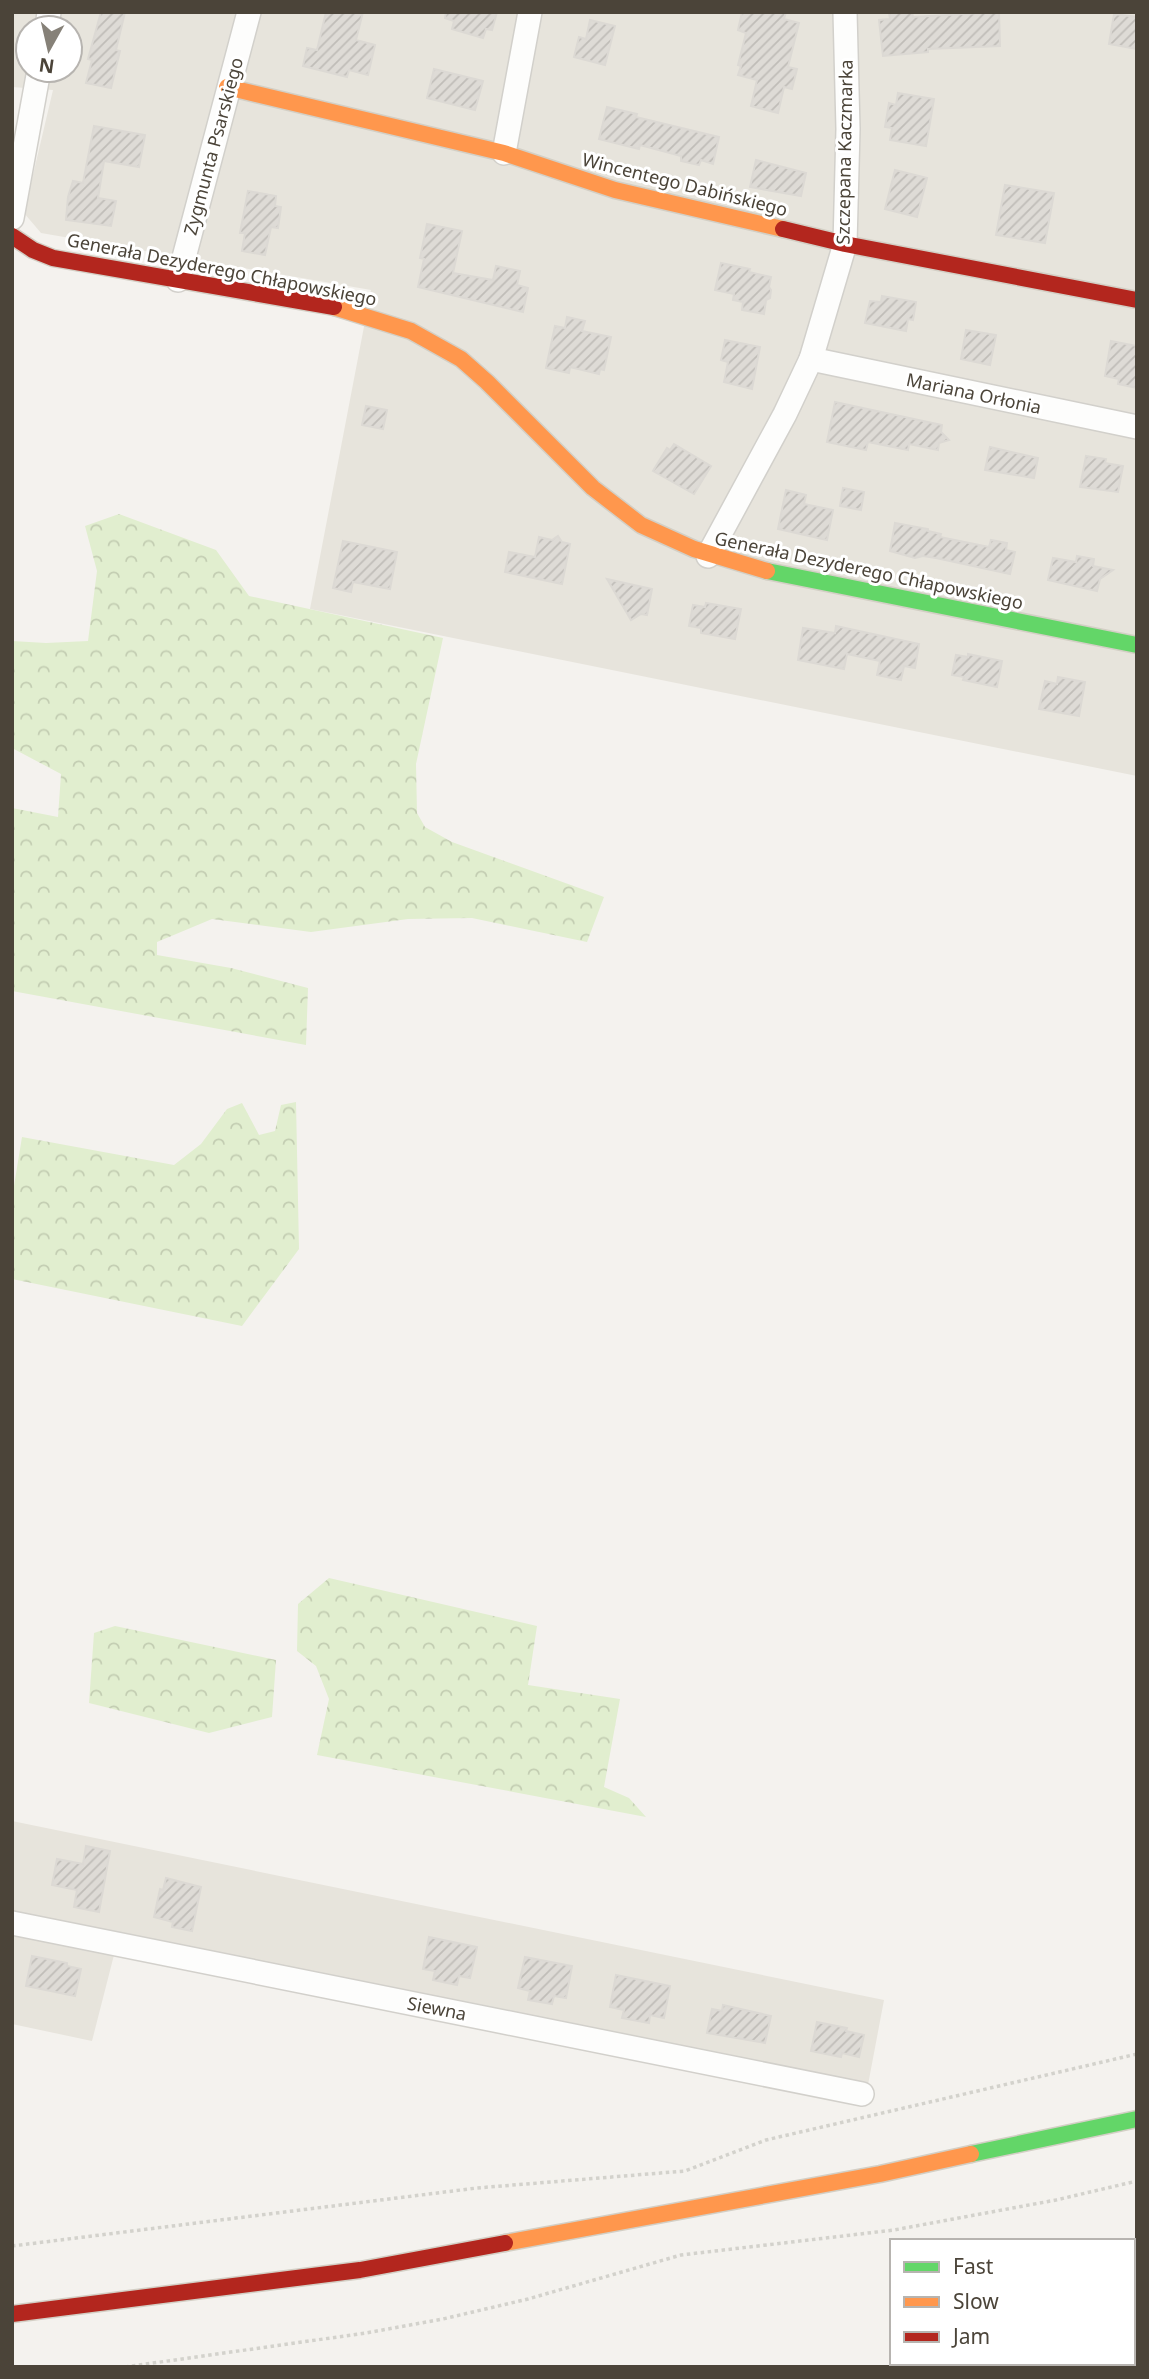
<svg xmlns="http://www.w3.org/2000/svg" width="1149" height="2379" font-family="'Noto Sans',sans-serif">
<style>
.residential{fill:#e7e4dc;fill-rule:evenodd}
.forest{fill:url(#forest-crowns)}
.building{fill:url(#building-hatch);stroke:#dcd9d4;stroke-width:2}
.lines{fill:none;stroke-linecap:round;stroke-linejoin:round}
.street-casing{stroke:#d2d0cb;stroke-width:26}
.fast-casing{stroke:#d3cfc5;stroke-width:19}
.slow-casing{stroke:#d3cfc5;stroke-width:19}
.jam-casing{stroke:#d3cfc5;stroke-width:19}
.path{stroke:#d3d2cc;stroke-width:3.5;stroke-dasharray:3.5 3.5;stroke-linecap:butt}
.street{stroke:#fdfdfc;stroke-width:23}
.fast{stroke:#63d668;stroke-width:16}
.slow{stroke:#ff974d;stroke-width:16}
.jam{stroke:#b3261e;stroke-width:16}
.labels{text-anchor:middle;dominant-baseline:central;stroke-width:6;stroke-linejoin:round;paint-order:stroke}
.street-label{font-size:18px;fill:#4b4439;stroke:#fff}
</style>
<defs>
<pattern id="forest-crowns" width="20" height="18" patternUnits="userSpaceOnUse" patternTransform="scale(1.75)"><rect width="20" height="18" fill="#e1eecf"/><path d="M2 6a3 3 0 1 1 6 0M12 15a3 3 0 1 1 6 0" fill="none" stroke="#c3cdb2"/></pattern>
<pattern id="building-hatch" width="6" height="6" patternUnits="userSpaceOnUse" patternTransform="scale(1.75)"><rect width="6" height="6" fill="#dedbd6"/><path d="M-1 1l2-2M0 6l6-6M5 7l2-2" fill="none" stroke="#c0bdb8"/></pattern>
</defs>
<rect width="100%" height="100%" fill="#f4f2ee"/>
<!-- residential -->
<g class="residential">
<path d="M 12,12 L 1137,12 L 1137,776 L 310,609 L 371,290 L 41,233 L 24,213 L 53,90 L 12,87 ZM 28,28 L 70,28 L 70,70 L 28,70 Z"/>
<path d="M 12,1821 L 884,2000 L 864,2106 L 114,1955 L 92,2041 L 12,2024 Z"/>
</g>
<!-- forest -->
<g class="forest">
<path d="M 119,514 L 216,550 L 249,596 L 443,638 L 416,764 L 417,813 L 425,827 L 452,842 L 604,897 L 587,942 L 472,918 L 408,919 L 311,932 L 212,919 L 157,942 L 157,955 L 231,968 L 308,988 L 306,1045 L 12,991 L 12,808 L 58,817 L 61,774 L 12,748 L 12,641 L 46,643 L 88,641 L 97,571 L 85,526 Z"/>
<path d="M 296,1102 L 299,1249 L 242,1326 L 12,1279 L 12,1198 L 22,1137 L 174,1165 L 201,1144 L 227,1109 L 242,1103 L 259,1135 L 275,1131 L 281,1105 Z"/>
<path d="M 329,1578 L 537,1626 L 528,1685 L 620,1699 L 604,1787 L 629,1798 L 646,1817 L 317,1755 L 329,1699 L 316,1666 L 297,1651 L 298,1604 Z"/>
<path d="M 115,1626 L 276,1660 L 272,1717 L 209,1733 L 89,1703 L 94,1633 Z"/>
</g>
<!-- building -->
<g class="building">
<path d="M 101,12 L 125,12 L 116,50 L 120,51 L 111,88 L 86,83 L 92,60 L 88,59 Z"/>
<path d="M 326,12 L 363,12 L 356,40 L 375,45 L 368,75 L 349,70 L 347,77 L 303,66 L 307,48 L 317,50 Z"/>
<path d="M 446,12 L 497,12 L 492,30 L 486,29 L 483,38 L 452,29 L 454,21 L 445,18 Z"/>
<path d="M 742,12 L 786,12 L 784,19 L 799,23 L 788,67 L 797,69 L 792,89 L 784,87 L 778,113 L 751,106 L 757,80 L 738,75 L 741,66 L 738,65 L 746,33 L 738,30 Z"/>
<path d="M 889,12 L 912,12 L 913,17 L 999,12 L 1000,46 L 928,49 L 928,52 L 883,56 L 879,20 L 890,19 Z"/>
<path d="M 1114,14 L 1137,17 L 1137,49 L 1109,44 Z"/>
<path d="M 590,20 L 615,26 L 605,65 L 574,57 L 579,37 L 586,39 Z"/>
<path d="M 434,69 L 483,81 L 475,110 L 427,98 Z"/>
<path d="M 898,93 L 934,99 L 926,146 L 890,140 L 892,128 L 885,127 L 889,103 L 896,105 Z"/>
<path d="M 607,107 L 637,114 L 636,117 L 719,137 L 713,164 L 701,160 L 699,165 L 681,161 L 681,156 L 640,145 L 639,149 L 599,139 Z"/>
<path d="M 94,126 L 145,135 L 139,167 L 104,161 L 98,198 L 116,201 L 111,226 L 66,220 L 68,197 L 73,181 L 83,183 Z"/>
<path d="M 756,160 L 806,173 L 801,196 L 750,187 Z"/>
<path d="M 895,170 L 927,178 L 917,217 L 885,209 Z"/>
<path d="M 1005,185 L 1054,193 L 1045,243 L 996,235 Z"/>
<path d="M 248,191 L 276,196 L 275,206 L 281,207 L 278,228 L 271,227 L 265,255 L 242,251 L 245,233 L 240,233 Z"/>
<path d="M 427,224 L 462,231 L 453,273 L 493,280 L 496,266 L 520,271 L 517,285 L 528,288 L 523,312 L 418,287 L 424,259 L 420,258 Z"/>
<path d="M 721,263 L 750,269 L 749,272 L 771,277 L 769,287 L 771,290 L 770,298 L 766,300 L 764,314 L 742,310 L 743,302 L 733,300 L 734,294 L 715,290 Z"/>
<path d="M 882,296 L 916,302 L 913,320 L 908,319 L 906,331 L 865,323 L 870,301 L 881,302 Z"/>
<path d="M 567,317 L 585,321 L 582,331 L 611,337 L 604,370 L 600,369 L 599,374 L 570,367 L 569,373 L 546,368 L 555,326 L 565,328 Z"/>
<path d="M 966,330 L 996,335 L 990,365 L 961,359 Z"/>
<path d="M 725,340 L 760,347 L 752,389 L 724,382 L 728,362 L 721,360 Z"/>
<path d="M 1111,341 L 1137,346 L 1137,388 L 1118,384 L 1119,379 L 1105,376 Z"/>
<path d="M 835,402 L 942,425 L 941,432 L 949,440 L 939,443 L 938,450 L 909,444 L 908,450 L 868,442 L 866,450 L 827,442 Z"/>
<path d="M 366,406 L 387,410 L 383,429 L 362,425 Z"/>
<path d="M 674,444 L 711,466 L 694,494 L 653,471 L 667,448 L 670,450 Z"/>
<path d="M 990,447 L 1038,458 L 1034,478 L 985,470 Z"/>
<path d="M 1086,456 L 1106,459 L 1105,463 L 1123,466 L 1118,492 L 1080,487 Z"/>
<path d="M 843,488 L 864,492 L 861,510 L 840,506 Z"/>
<path d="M 786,490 L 806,495 L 804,504 L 833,510 L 827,540 L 778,529 Z"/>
<path d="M 895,523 L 928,529 L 928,531 L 941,534 L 940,537 L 989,547 L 991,540 L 1007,543 L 1006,550 L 1015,552 L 1010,574 L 936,558 L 923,556 L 915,558 L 890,551 Z"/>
<path d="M 558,536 L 562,542 L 570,544 L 562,584 L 505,572 L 509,552 L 535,557 L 539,537 L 552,540 Z"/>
<path d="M 343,541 L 397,552 L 390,589 L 353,582 L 351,592 L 333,588 Z"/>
<path d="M 1077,556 L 1094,559 L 1093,566 L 1113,570 L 1100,579 L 1097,591 L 1048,580 L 1053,558 L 1076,562 Z"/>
<path d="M 607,579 L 652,589 L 647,615 L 641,614 L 631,620 Z"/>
<path d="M 706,603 L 741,609 L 735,639 L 701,633 L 701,628 L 689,626 L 693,605 L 705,607 Z"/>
<path d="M 836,626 L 919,644 L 915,668 L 904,666 L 901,680 L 877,675 L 880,661 L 847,654 L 844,669 L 798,660 L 803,628 L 835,633 Z"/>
<path d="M 968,654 L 1002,661 L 997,687 L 963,680 L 964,677 L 952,675 L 956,655 L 968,657 Z"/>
<path d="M 1058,677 L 1085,682 L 1079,716 L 1039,709 L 1045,681 L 1057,684 Z"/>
<path d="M 86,1846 L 110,1851 L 99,1912 L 74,1907 L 77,1890 L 52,1885 L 57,1859 L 83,1864 Z"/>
<path d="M 166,1878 L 201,1887 L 192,1931 L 172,1927 L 173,1922 L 154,1917 L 160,1889 L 163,1890 Z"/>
<path d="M 429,1937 L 477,1947 L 470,1978 L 459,1976 L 457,1985 L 433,1980 L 435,1971 L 423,1969 Z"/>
<path d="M 32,1956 L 67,1963 L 67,1966 L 81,1969 L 75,1996 L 26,1986 Z"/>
<path d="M 525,1957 L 572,1966 L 566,1998 L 554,1996 L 552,2004 L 528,2000 L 530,1991 L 518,1988 Z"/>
<path d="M 616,1975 L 670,1986 L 664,2018 L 650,2015 L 649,2023 L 622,2018 L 624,2010 L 610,2007 Z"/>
<path d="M 723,2005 L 771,2016 L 765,2043 L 707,2033 L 712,2009 L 722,2011 Z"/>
<path d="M 817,2022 L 847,2028 L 846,2031 L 864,2035 L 859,2057 L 842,2053 L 841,2057 L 811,2051 Z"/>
</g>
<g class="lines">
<defs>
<g id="street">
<path d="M 47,28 L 49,12"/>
<path d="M 504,153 L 530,12"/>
<path d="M 12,218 L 39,70"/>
<path d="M 178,280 L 249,12"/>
<path d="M 811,359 L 1137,427"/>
<path d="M 708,556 L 785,414 L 811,359 L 845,244 L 848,129 L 845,12"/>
<path d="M 12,1923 L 862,2094"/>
</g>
<g id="fast">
<path d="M 767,571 L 1137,645"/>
<path d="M 971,2154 L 1137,2119"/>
</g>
<g id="slow">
<path d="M 227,87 L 504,153 L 615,190 L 783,229"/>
<path d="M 334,307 L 411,331 L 461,359 L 487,382 L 593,488 L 641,525 L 694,549 L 767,571"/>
<path d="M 505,2243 L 880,2174 L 971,2154"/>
</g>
<g id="jam">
<path d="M 783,229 L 845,244 L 1137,300"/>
<path d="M 12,236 L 33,250 L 53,258 L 334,307"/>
<path d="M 12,2314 L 360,2270 L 505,2243"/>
</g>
</defs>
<!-- street casing -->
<use href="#street" class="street-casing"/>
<!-- fast casing -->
<use href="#fast" class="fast-casing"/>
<!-- slow casing -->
<use href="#slow" class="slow-casing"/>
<!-- jam casing -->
<use href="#jam" class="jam-casing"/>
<!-- path -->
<g class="path">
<path d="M 12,2246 L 477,2188 L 685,2171 L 766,2140 L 1137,2054"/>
<path d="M 125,2367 L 366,2333 L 443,2319 L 528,2299 L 681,2255 L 894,2230 L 1056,2200 L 1137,2181"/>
</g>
<!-- street -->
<use href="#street" class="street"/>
<!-- fast -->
<use href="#fast" class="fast"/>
<!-- slow -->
<use href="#slow" class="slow"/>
<!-- jam -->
<use href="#jam" class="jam"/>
</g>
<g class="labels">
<!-- street labels -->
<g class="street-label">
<text transform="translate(213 146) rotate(-75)">Zygmunta Psarskiego</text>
<text transform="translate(844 152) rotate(-89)">Szczepana Kaczmarka</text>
<text transform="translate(685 184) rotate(14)">Wincentego Dabińskiego</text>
<text transform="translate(222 269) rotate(11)">Generała Dezyderego Chłapowskiego</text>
<text transform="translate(974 393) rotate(12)">Mariana Orłonia</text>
<text transform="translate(869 570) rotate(12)">Generała Dezyderego Chłapowskiego</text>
<text transform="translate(437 2008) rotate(11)">Siewna</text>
</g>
</g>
<!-- border -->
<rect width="1149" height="2379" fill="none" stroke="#4b4439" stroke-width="28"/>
<!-- legend -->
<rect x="890" y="2239" width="245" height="126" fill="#ffffff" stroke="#b7b4b0" stroke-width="2"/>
<rect x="904" y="2262" width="35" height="10" fill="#63d668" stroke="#b7b4b0" stroke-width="2"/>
<text x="953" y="2274" font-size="21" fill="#4b4439">Fast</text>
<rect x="904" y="2297" width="35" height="10" fill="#ff974d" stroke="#b7b4b0" stroke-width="2"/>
<text x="953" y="2309" font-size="21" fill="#4b4439">Slow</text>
<rect x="904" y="2332" width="35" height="10" fill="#b3261e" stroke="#b7b4b0" stroke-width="2"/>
<text x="953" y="2344" font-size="21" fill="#4b4439">Jam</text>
<!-- north arrow -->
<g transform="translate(49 49) rotate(188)"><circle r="33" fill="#ffffff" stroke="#b7b4b0" stroke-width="2"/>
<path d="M0-5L12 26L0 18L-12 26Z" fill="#868178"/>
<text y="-10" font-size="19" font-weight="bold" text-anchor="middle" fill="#4b4439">N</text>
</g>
</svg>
